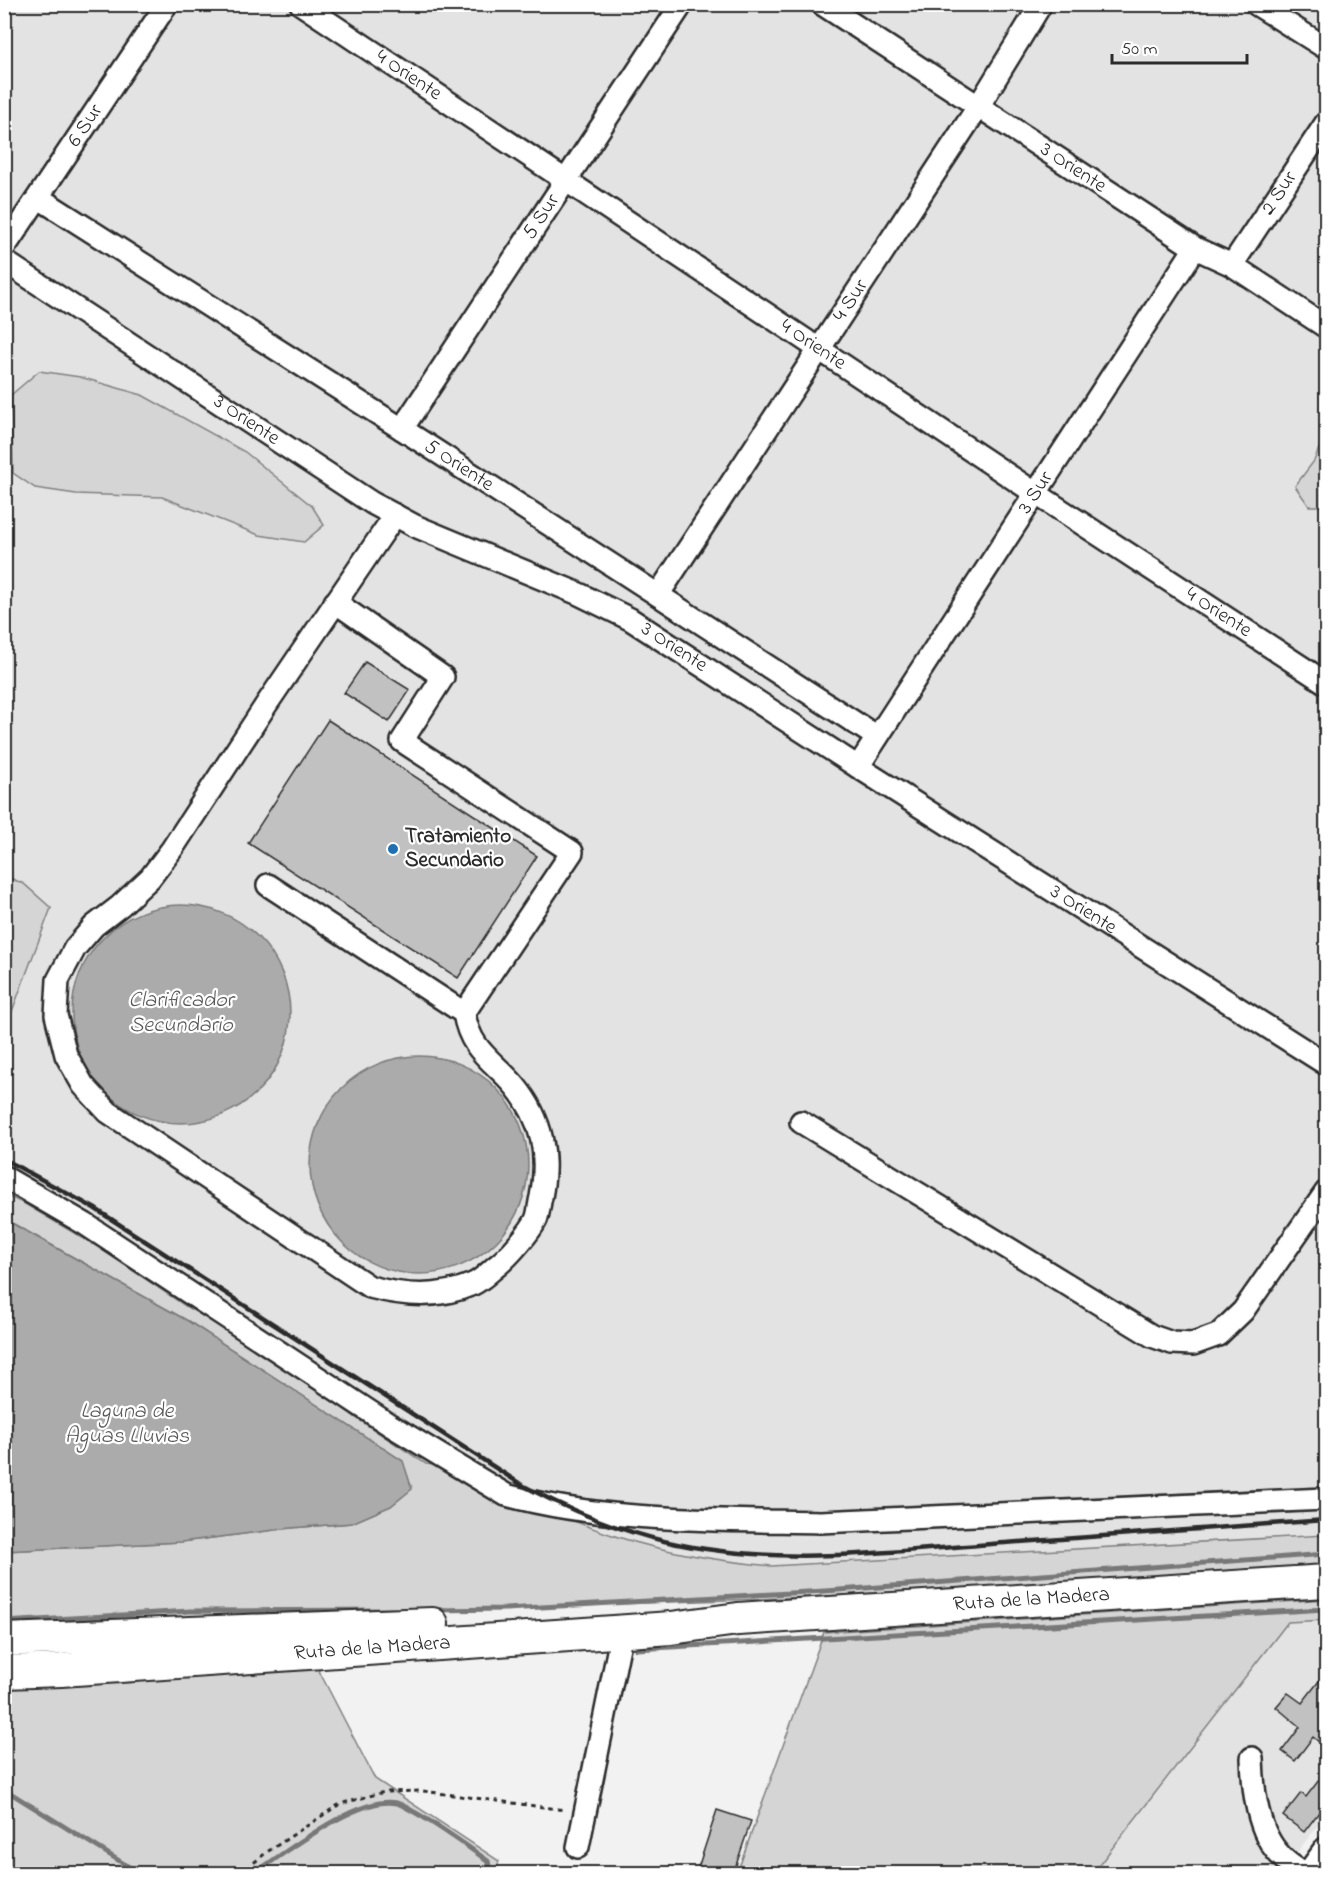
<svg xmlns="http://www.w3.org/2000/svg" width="1331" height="1878" font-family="'Indie Flower',sans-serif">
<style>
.built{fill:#e3e3e3}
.green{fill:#d5d5d5;stroke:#808080;stroke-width:1.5}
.water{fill:#ababab;stroke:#787878;stroke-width:1.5}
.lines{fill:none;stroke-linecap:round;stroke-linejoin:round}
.stream{stroke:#787878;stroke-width:5}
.building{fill:#c1c1c1;stroke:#2b2b2b;stroke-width:1.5}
.minor-casing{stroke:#2b2b2b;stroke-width:26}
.highway-casing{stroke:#2b2b2b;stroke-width:36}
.path{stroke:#2b2b2b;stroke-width:3;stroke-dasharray:4.5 4.5;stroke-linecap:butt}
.minor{stroke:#fff;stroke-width:21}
.highway{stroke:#fff;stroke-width:32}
.rail{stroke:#2b2b2b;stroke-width:4.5}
.poi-dot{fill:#1f6fb2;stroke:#fff;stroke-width:2}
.labels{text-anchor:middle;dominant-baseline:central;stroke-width:4.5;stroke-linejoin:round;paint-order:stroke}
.street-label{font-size:21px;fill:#2b2b2b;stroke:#fff}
.poi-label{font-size:21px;font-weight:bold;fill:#2b2b2b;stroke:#fff;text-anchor:start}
.water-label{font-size:22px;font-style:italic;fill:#585858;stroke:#fff}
</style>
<rect width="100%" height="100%" fill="#f2f2f2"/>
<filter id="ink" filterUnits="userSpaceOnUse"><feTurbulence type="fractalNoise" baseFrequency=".0167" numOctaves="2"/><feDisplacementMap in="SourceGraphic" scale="12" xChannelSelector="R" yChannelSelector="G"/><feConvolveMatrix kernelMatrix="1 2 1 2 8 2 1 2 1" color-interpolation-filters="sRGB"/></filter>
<g filter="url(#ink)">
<!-- built -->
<g class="built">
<path d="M 5,5 L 1326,5 L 1326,1535 L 700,1570 L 5,1605 Z"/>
<path d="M 1326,1620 L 1326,1815 L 1281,1873 L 1093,1874 L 1288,1622 Z"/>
</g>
<!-- green -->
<g class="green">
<path d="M 39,371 L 80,377 L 142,395 L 245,452 L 312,506 L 324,525 L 304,542 L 259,535 L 162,497 L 76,494 L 35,488 L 13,473 L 11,395 Z"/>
<path d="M 1326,431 L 1326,506 L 1309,506 L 1295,486 L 1314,461 Z"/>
<path d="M 5,876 L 24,884 L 51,908 L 5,1030 Z"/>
<path d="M 5,1195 L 25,1204 L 98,1247 L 187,1307 L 240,1337 L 298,1375 L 356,1418 L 426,1464 L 448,1467 C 504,1491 560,1518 618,1537 C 668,1553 719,1561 771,1566 L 1326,1535 L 1326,1565 L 811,1597 L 187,1619 L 5,1629 L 5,1551 L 181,1542 L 291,1528 L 352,1523 L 402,1461 L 188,1321 L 5,1219 Z"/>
<path d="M 1326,1599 L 1326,1620 L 1288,1622 L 1093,1873 L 737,1873 L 824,1632 Z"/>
<path d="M 317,1667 L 375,1779 L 499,1861 L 495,1874 L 5,1874 L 5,1689 Z"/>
</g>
<!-- water -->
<g class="water">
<circle cx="181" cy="1014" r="109"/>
<circle cx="419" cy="1165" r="109"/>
<path d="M 4,1219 L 188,1321 L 403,1461 L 412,1489 L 391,1506 L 352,1523 L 291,1528 L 181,1542 L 5,1551 Z"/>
</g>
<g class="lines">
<!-- stream -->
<g class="stream">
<path d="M 433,1610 L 506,1609 L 825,1591 L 1326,1554"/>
<path d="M 4,1622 L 190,1611 L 394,1610"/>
<path d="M 636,1649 L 1326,1609"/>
<path d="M 4,1789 L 134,1870 L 145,1874"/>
<path d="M 259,1870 C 289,1850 360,1795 396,1803 C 402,1804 410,1810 416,1813 C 441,1827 464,1844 488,1861 L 491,1874"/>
</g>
</g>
<!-- building -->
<g class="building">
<path d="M 365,662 L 410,690 L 389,722 L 344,693 Z"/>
<path d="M 328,720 L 537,856 L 458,978 L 248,843 Z"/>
<path d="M 1326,1672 L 1326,1748 L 1313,1737 L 1295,1761 L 1282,1751 L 1300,1727 L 1276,1707 L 1288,1693 L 1302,1703 Z"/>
<path d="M 1326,1771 L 1326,1803 L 1304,1832 L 1283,1816 L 1301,1793 L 1306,1797 Z"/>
<path d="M 717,1810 L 751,1821 L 733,1874 L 696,1874 Z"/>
</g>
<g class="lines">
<defs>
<g id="minor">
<path id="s1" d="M 301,4 L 1035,493 L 1326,683"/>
<path id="s2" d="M 822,4 L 1195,248 L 1232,265 L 1326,327"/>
<path d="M 1256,4 L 1326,48"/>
<path id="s3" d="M 39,198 L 402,429 L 877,737"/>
<path id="s4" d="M 4,248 L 167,4"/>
<path id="s5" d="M 4,261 L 372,503 L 415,526 L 579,594 L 630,619 L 858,767 L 1326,1064"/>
<path id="s6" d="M 1232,265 L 1326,123"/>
<path id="s7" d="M 402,429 L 682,4"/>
<path d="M 395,515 L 266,705 L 172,849 L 150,878 L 120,906 L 94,926 L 75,948 L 58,980 L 56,1015 L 66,1055 L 83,1085 L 108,1112 L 370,1287 C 405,1296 438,1299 473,1284 C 482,1280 490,1271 498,1265 C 509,1256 530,1232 536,1220 C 539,1213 539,1204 541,1197 C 549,1155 543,1120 515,1086 C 493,1060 470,1051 464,1013"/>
<path id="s8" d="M 658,595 L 978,107 L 1041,4"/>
<path id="s9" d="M 858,767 L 1195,248"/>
<path d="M 268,885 L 464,1013 L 572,852 L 402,741 L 443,677 L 335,602"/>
<path d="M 801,1122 L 1152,1336 L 1172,1343 L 1193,1344 L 1218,1335 L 1243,1311 L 1326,1192"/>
<path d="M 4,1177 L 85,1224 L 390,1425 L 506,1495 C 604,1522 719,1520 820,1522 L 1326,1499"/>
<path d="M 1252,1758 C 1253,1790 1257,1832 1281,1856 C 1287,1863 1296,1868 1303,1874"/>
<path d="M 578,1847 L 622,1632"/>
<path d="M 1307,1874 L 1326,1848"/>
</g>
<g id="highway">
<path d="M 4,1640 L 432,1624"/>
<path id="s10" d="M 4,1672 L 61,1670 L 671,1628 L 738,1619 L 1326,1581"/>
</g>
</defs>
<!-- minor casing -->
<use href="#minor" class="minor-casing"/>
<!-- highway casing -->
<use href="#highway" class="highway-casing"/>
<!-- path -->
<path class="path" d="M 240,1874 L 267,1852 L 340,1804 L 384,1792 L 423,1791 L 565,1810"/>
<!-- minor -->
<use href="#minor" class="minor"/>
<!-- highway -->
<use href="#highway" class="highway"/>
<!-- rail -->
<path class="rail" d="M 4,1159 L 94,1208 L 522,1485 C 580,1516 640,1540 706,1549 C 805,1564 906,1550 1005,1543 C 1112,1535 1219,1528 1326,1520"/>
</g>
</g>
<!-- markers -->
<circle class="poi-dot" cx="393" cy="849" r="6"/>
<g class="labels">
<!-- street labels -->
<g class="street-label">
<text stroke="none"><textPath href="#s1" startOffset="129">4 Oriente</textPath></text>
<text stroke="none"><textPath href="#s4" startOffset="147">6 Sur</textPath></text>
<text stroke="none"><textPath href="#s2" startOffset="300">3 Oriente</textPath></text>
<text stroke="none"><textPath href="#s6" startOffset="86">2 Sur</textPath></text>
<text stroke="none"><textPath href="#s7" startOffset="254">5 Sur</textPath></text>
<text stroke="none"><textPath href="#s8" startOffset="352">4 Sur</textPath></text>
<text stroke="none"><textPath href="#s1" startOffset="615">4 Oriente</textPath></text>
<text stroke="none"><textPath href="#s5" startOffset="290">3 Oriente</textPath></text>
<text stroke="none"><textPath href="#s3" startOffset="498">5 Oriente</textPath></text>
<text stroke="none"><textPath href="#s9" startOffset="327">3 Sur</textPath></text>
<text stroke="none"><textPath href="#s1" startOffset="1101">4 Oriente</textPath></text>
<text stroke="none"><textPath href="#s5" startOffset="776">3 Oriente</textPath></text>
<text stroke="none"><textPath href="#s5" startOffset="1262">3 Oriente</textPath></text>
<text stroke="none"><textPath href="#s10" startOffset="1030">Ruta de la Madera</textPath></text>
<text stroke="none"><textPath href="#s10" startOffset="369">Ruta de la Madera</textPath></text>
</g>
<!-- poi labels -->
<g class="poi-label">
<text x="405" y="837">Tratamiento<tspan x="405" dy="24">Secundario</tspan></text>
</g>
<!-- water labels -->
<g class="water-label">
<text x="181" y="1001">Clarificador<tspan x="181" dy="25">Secundario</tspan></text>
<text x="127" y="1412">Laguna de<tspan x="127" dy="25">Aguas Lluvias</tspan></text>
</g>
</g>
<!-- margin -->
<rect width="1331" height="1878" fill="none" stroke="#fff" stroke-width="24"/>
<rect x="12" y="12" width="1307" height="1854" fill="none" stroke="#2b2b2b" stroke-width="2" filter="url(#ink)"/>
<!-- scale -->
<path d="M1112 54v9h135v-9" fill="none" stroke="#2b2b2b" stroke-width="3"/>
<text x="1121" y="54" font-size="18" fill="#2b2b2b" stroke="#ffffff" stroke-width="4.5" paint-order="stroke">50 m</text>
</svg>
